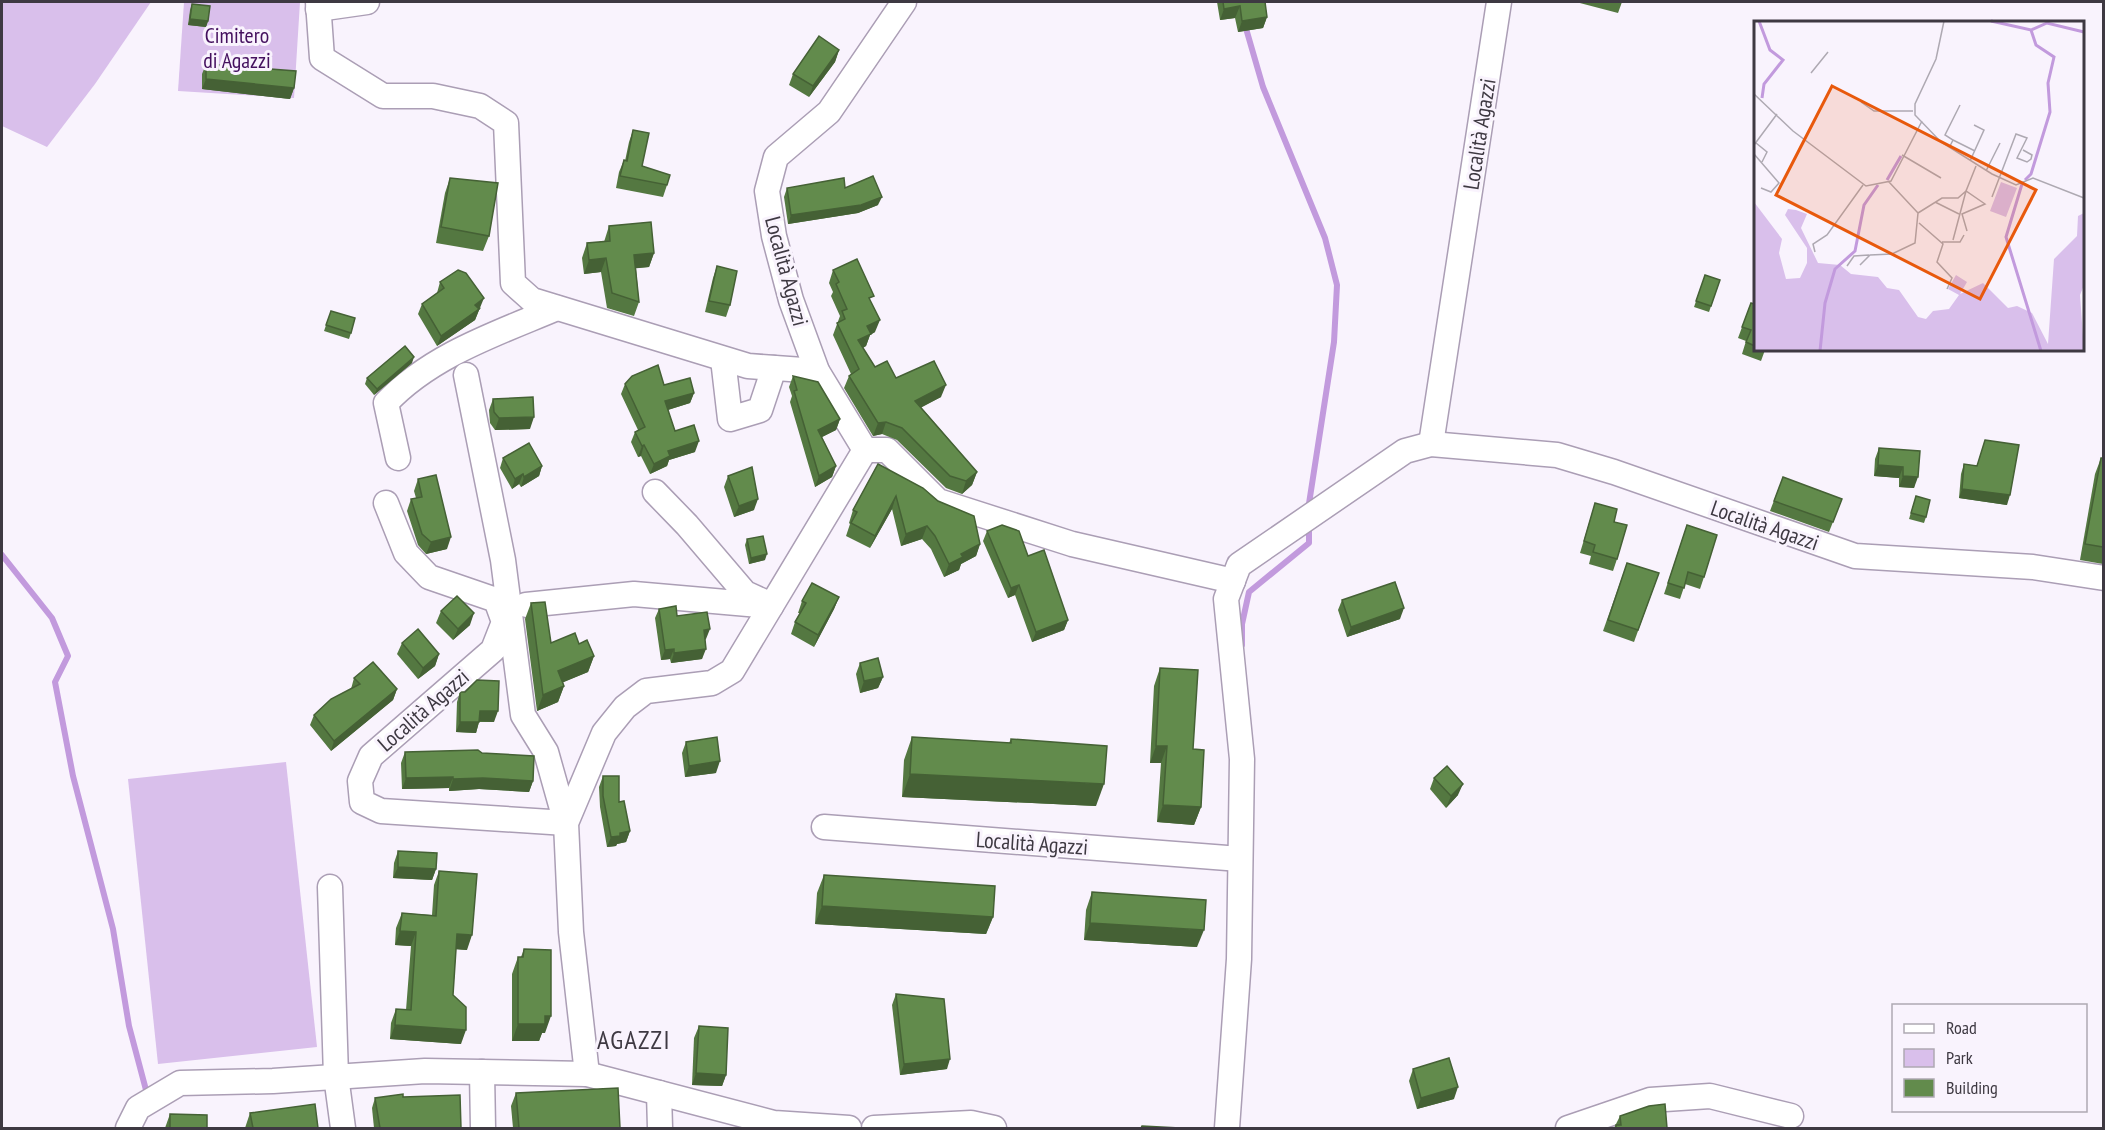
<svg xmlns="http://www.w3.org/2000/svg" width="2105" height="1130" font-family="'PT Sans Narrow',sans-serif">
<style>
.green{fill:#d9bfeb}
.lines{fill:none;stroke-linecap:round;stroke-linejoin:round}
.stream{stroke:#c29add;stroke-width:6}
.minor-casing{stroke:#ab9eb5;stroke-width:27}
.minor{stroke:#fff;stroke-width:24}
.wall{fill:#547841}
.shaded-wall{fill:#456135}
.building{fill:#628b4c;stroke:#456135;stroke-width:1.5}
.labels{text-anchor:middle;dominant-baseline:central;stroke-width:6;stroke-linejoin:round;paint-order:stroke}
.park-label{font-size:22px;fill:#44105e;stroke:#f9f3fd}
.street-label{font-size:22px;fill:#3e3942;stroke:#f9f3fd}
.quarter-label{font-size:26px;letter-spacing:1.5px;fill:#3e3942;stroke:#f9f3fd}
.inset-river{fill:none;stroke:#c29add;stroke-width:3}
.inset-road{fill:none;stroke:#aea9b2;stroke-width:1.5}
.view{fill:#e8590c;fill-opacity:0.15;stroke:#e8590c;stroke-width:3}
.inset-edge{fill:none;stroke:#3e3942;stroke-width:3}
</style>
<rect width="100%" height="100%" fill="#f9f3fd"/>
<!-- green -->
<g class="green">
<path d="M 2,2 L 151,2 L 95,84 L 47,147 L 2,126 Z"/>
<path d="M 184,2 L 300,2 L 294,98 L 178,91 Z"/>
<path d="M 286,762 L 317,1047 L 158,1064 L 128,779 Z"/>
</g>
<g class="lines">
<!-- stream -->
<g class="stream">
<path d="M 1245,25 L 1263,87 L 1325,238 L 1337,285 L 1334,342 L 1308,510"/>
<path d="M 2,555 L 52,618 L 68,656 L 55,682 L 73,776 L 113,929 L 129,1026 L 146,1090 L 145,1096"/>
<path d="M 1242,645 L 1242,624 L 1249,592 L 1309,543 L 1309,526"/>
</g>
<defs>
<g id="minor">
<path d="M 318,2 L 322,58 L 383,96 L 433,96 L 480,106 L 506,123 L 513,283 L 532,300 L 748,366 L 817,371"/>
<path d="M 904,2 L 829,112 L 776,157 L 767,191 L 774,236 L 791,300 L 817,371 L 865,450 L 887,450 L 938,501 L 1072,544 L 1233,581"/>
<path d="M 318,9 L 367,2"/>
<path d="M 723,359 L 730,419 L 760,410 L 774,368"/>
<path d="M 1431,444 L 1499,2"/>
<path d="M 398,458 L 386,403 C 431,355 498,333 557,308"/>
<path d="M 655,492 L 687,525 L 745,593 L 767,603"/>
<path d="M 386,503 L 406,553 L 429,577 L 496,600 L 504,622 L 493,650 L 371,756 L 360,781 L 362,802 L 381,811 L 566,823 L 546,752 L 523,715 L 503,560 L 466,375"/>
<path d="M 526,605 L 634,594 L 771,606"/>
<path d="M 824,827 L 1240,859"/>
<path d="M 330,887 L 336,1076 L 343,1128"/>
<path d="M 482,1072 L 483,1128"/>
<path d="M 587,1074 L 571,932 L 566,823 L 604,733 L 625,707 L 646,691 L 712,683 L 732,671 L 865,450"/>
<path d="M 659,1093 L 660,1128"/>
<path d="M 128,1128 L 138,1108 L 180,1083 L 273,1081 L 425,1071 L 587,1074 L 774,1123 L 849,1128"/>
<path d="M 874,1128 L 971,1123 L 994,1128"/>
<path d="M 1227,1128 L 1239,959 L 1242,759 L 1226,599 L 1239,565 L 1405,451 L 1431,444 L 1557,455 L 1614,472 L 1855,556 L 2033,567 L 2104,578"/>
<path d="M 1568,1128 L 1650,1100 L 1710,1096 L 1791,1116"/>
</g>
</defs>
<!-- minor casing -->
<use href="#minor" class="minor-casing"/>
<!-- minor -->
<use href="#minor" class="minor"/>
</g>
<!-- wall -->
<g class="wall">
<path d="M 1217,2 L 1265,2 L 1267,17 L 1263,28 L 1238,32 L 1235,18 L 1220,20 Z"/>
<path d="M 1576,2 L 1622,2 L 1618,13 Z"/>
<path d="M 192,4 L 208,21 L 206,27 L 188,25 L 190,10 Z"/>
<path d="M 839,50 L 835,62 L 809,97 L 789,85 L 793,74 Z"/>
<path d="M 206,64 L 294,88 L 290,99 L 202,89 L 202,74 Z"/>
<path d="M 633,130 L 642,166 L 667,185 L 663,197 L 616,188 L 619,172 L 624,160 L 625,161 L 629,142 Z"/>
<path d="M 450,178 L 489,236 L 483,251 L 436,243 L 445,193 Z"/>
<path d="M 787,188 L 845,188 L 878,205 L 858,213 L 788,224 L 784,197 Z"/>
<path d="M 609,226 L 654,253 L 649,267 L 636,268 L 639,302 L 634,316 L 607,308 L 601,272 L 584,274 L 582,258 L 587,243 L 604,242 Z"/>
<path d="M 717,266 L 730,305 L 726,317 L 705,312 L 713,278 Z"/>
<path d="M 833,270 L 871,302 L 875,332 L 870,335 L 866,346 L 863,348 L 875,367 L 896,378 L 941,397 L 921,407 L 977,472 L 972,485 L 962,494 L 946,488 L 897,440 L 882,434 L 873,436 L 844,388 L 849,376 L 851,374 L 833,335 L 840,316 L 831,296 L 833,292 L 829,283 Z"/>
<path d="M 1705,275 L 1720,280 L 1709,312 L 1694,307 Z"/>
<path d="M 440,282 L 481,308 L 479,310 L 475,320 L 437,346 L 418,314 L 422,304 L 437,293 Z"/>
<path d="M 1751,303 L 1755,304 L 1755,350 L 1765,350 L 1761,361 L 1742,354 L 1746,341 L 1738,338 Z"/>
<path d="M 331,311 L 351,333 L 349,339 L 324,331 Z"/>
<path d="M 412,363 L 374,395 L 365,384 L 367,378 Z"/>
<path d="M 793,376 L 840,419 L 836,430 L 822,437 L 836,466 L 832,477 L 815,487 L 790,402 L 792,396 L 789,387 Z"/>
<path d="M 625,384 L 664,385 L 694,393 L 690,403 L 668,410 L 675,431 L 695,452 L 669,460 L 667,466 L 650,474 L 641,456 L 638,457 L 631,442 L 635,432 L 638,430 L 621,394 Z"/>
<path d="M 493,399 L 530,429 L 495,430 L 490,423 L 489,410 Z"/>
<path d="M 1985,440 L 2007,505 L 1959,498 L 1961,474 L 1964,464 L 1977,466 Z"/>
<path d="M 1879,448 L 1920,451 L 1914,488 L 1899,487 L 1899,478 L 1874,476 L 1875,459 Z"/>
<path d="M 503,458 L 542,466 L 539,476 L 521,487 L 519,484 L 512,489 L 500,468 Z"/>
<path d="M 2101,458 L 2103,458 L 2103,564 L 2080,560 L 2095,474 Z"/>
<path d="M 878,464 L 980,544 L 976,556 L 961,564 L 959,570 L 944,577 L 931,549 L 922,539 L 901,546 L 892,509 L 870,548 L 846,536 L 850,524 L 849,523 L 853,510 Z"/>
<path d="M 728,476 L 754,510 L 734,517 L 724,487 Z"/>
<path d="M 1783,477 L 1842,499 L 1829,532 L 1770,511 Z"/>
<path d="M 418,479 L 447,549 L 426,554 L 418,545 L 407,511 L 411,499 L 416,498 L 414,491 Z"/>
<path d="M 1916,496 L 1926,517 L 1924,523 L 1909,519 Z"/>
<path d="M 1595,503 L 1617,559 L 1613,571 L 1589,564 L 1591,556 L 1580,553 Z"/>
<path d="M 1687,525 L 1704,577 L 1700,589 L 1685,584 L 1680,599 L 1664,594 Z"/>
<path d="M 987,531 L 1028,556 L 1068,620 L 1064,630 L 1032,642 L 1015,595 L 1008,598 L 983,541 Z"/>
<path d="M 747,539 L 765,560 L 749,564 L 745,545 Z"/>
<path d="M 1627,563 L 1659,573 L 1634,642 L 1603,631 Z"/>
<path d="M 839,597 L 834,609 L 814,647 L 791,634 L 795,622 L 800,613 L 798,613 L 802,601 Z"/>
<path d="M 1342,600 L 1400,619 L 1347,637 L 1338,610 Z"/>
<path d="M 531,603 L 551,643 L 579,644 L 594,656 L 588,672 L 563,682 L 564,686 L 558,702 L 537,711 L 525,619 Z"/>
<path d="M 659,609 L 677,616 L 706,639 L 705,640 L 702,659 L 671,663 L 670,659 L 661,660 L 655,618 Z"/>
<path d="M 441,611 L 470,625 L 453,640 L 436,623 Z"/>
<path d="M 402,643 L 439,654 L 435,666 L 418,679 L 397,654 Z"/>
<path d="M 860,663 L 883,677 L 878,688 L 860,693 L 856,674 Z"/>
<path d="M 1160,668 L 1193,749 L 1201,807 L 1194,825 L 1157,822 L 1161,763 L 1150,763 L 1154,686 Z"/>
<path d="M 354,678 L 397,689 L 393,700 L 331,751 L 310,725 L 314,715 L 351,689 Z"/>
<path d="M 460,692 L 465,692 L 494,722 L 479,722 L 476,733 L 456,732 L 457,702 Z"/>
<path d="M 912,737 L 1009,743 L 1011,739 L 1096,806 L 902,797 L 904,760 Z"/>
<path d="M 686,742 L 716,773 L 685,777 L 682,753 Z"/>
<path d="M 405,752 L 482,753 L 533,781 L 529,792 L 479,789 L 449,791 L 449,788 L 402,789 L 401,763 Z"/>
<path d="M 603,776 L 619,802 L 630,831 L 626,842 L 617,844 L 616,846 L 607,847 L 600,807 L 599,787 Z"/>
<path d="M 1434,778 L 1458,795 L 1446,808 L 1430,789 Z"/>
<path d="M 398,851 L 436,869 L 432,880 L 393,878 L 394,863 Z"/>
<path d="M 439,871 L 467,950 L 456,949 L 453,995 L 461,1044 L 390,1039 L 391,1023 L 396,1009 L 406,1010 L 411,946 L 395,945 L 396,928 L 402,913 L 432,915 L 434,885 Z"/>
<path d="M 824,875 L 993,917 L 986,934 L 815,924 L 817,893 Z"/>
<path d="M 1092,892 L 1197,947 L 1084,940 L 1086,910 Z"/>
<path d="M 524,949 L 545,1033 L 542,1033 L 539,1041 L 512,1041 L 512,974 L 518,957 L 521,957 Z"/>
<path d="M 896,994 L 947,1069 L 900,1075 L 892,1005 Z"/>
<path d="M 699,1026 L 726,1075 L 722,1086 L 692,1085 L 694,1038 Z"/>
<path d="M 1413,1069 L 1454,1099 L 1417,1109 L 1409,1081 Z"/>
<path d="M 516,1093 L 620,1128 L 513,1128 L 511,1106 Z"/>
<path d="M 403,1097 L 461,1128 L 374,1128 L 372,1108 L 375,1098 Z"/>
<path d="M 250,1113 L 318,1128 L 245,1128 Z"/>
<path d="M 170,1114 L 207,1128 L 165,1128 Z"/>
<path d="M 1620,1116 L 1667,1128 L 1614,1128 Z"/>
</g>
<!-- shaded-wall -->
<g class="shaded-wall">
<path d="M 1240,6 L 1235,18 L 1220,20 L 1224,9 Z"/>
<path d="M 1267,17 L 1263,28 L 1238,32 L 1242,21 Z"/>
<path d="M 190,19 L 208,21 L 206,27 L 188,25 Z"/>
<path d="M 839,50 L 835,62 L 809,97 L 813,86 Z"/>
<path d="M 206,79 L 294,88 L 290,99 L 202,89 Z"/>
<path d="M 882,197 L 878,205 L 858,213 L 788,224 L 791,215 Z"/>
<path d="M 654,253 L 649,267 L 629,269 L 634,255 Z"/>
<path d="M 606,258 L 601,272 L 584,274 L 589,260 Z"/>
<path d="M 484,298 L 475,320 L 437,346 L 441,336 L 475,305 Z"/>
<path d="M 880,320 L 875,332 L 870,335 L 866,346 L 854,352 L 858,340 L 867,326 Z"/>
<path d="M 414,357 L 412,363 L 374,395 L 377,389 Z"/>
<path d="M 946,385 L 941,397 L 911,413 L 915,401 Z"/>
<path d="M 694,393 L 690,403 L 661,412 L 665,401 Z"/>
<path d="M 534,417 L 530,429 L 495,430 L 499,418 Z"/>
<path d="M 840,419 L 836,430 L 814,441 L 818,430 Z"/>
<path d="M 886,422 L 882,434 L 873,436 L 878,423 Z"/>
<path d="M 699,441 L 695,452 L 669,460 L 667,466 L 650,474 L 654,464 L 668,451 Z"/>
<path d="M 644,445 L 641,456 L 638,457 L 642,446 Z"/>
<path d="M 1878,465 L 1903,467 L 1899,478 L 1874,476 Z"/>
<path d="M 542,466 L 539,476 L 521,487 L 524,477 Z"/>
<path d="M 836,466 L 832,477 L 815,487 L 819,476 Z"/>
<path d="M 977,472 L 972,485 L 962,494 L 966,481 Z"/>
<path d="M 523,474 L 519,484 L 512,489 L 515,479 Z"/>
<path d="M 1903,476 L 1918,477 L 1914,488 L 1899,487 Z"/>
<path d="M 1962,489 L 2010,495 L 2007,505 L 1959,498 Z"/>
<path d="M 896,496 L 892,509 L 870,548 L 875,536 Z"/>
<path d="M 758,499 L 754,510 L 734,517 L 739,506 Z"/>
<path d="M 927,526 L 922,539 L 901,546 L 906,534 Z"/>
<path d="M 451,537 L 447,549 L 426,554 L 431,542 Z"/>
<path d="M 980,544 L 976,556 L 961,564 L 959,570 L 944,577 L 949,564 L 961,554 Z"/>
<path d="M 767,554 L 765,560 L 749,564 L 751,558 Z"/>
<path d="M 1019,585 L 1015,595 L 1008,598 L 1011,588 Z"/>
<path d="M 839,597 L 834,609 L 814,647 L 818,635 Z"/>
<path d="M 1404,608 L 1400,619 L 1347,637 L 1351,627 Z"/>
<path d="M 474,613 L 470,625 L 453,640 L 458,629 Z"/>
<path d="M 1068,620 L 1064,630 L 1032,642 L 1036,632 Z"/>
<path d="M 710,629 L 706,639 L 700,640 L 704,630 Z"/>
<path d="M 674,649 L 670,659 L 661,660 L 665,650 Z"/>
<path d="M 706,649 L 702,659 L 671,663 L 674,653 Z"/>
<path d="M 439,654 L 435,666 L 418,679 L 423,668 Z"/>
<path d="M 594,656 L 588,672 L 552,687 L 558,671 Z"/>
<path d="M 883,677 L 878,688 L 860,693 L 864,681 Z"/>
<path d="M 564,686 L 558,702 L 537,711 L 543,695 Z"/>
<path d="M 397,689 L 393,700 L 331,751 L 334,741 Z"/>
<path d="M 480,711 L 498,711 L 494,722 L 476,721 Z"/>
<path d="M 460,722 L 479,722 L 476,733 L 456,732 Z"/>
<path d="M 1156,746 L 1167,746 L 1161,763 L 1150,763 Z"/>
<path d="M 720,761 L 716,773 L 685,777 L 689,766 Z"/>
<path d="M 910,774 L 1104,784 L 1096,806 L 902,797 Z"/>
<path d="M 453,777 L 449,788 L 402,789 L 406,778 Z"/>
<path d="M 483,778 L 533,781 L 529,792 L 479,789 L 449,791 L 453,779 Z"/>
<path d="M 1463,784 L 1458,795 L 1446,808 L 1451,796 Z"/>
<path d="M 1163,805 L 1201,807 L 1194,825 L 1157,822 Z"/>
<path d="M 630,831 L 626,842 L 617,844 L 616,846 L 607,847 L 611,837 L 620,833 Z"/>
<path d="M 398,867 L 436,869 L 432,880 L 393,878 Z"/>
<path d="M 822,906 L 993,917 L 986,934 L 815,924 Z"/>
<path d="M 1090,923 L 1204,930 L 1197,947 L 1084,940 Z"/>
<path d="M 400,931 L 416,932 L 411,946 L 395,945 Z"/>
<path d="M 457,934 L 472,935 L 467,950 L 452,949 Z"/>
<path d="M 545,1016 L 551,1016 L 545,1033 L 542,1033 L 539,1041 L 512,1041 L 518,1024 Z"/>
<path d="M 395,1025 L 466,1030 L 461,1044 L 390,1039 Z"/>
<path d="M 950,1059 L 947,1069 L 900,1075 L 904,1064 Z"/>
<path d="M 696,1073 L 726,1075 L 722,1086 L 692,1085 Z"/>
<path d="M 1458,1087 L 1454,1099 L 1417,1109 L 1421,1098 Z"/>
</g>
<!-- building -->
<g class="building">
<path d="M 1223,2 L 1265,2 L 1267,17 L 1242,21 L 1240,6 L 1224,9 Z"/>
<path d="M 192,4 L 210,6 L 208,21 L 190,19 Z"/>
<path d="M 819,36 L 839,50 L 813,86 L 793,74 Z"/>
<path d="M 206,64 L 296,71 L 294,88 L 206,79 Z"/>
<path d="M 633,130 L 649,133 L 642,166 L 670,175 L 667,185 L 620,176 L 624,160 L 627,161 Z"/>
<path d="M 873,176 L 882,197 L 861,205 L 791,215 L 787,188 L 844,178 L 845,188 Z"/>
<path d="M 450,178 L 498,183 L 489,236 L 441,227 Z"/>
<path d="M 651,222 L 654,253 L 634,255 L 639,302 L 612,293 L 606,258 L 589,260 L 587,243 L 610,241 L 609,226 Z"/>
<path d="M 857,259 L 874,296 L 869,298 L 880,320 L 867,326 L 871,334 L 858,340 L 875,367 L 887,361 L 896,378 L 934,361 L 946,385 L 915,401 L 977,472 L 966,481 L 950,476 L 902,428 L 886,422 L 878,423 L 849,376 L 859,369 L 837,323 L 845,319 L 842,311 L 847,309 L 836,284 L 839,282 L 833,270 Z"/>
<path d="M 717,266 L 737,271 L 730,305 L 709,301 Z"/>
<path d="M 458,270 L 466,273 L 484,298 L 475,305 L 479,309 L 441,336 L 422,304 L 444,288 L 440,282 Z"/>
<path d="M 1705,275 L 1720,280 L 1711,306 L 1696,301 Z"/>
<path d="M 1751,303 L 1755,304 L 1755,346 L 1746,342 L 1751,330 L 1742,327 Z"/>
<path d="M 331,311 L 355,318 L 351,333 L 326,325 Z"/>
<path d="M 405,346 L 414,357 L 377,389 L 367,378 Z"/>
<path d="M 658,365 L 664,385 L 690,378 L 694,393 L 665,401 L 675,431 L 694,425 L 699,441 L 668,451 L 670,456 L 654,464 L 644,445 L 642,446 L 635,432 L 645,427 L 625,384 L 632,376 Z"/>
<path d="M 793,376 L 818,382 L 840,419 L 818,430 L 836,466 L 819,476 L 794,391 L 797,390 Z"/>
<path d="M 533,397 L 534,417 L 499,418 L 494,412 L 493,399 Z"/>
<path d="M 1985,440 L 2019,445 L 2010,495 L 1962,489 L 1964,464 L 1977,466 Z"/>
<path d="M 529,443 L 542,466 L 524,477 L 523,474 L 515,479 L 503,458 Z"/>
<path d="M 1879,448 L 1920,451 L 1918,477 L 1903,476 L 1903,467 L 1878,465 Z"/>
<path d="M 2101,458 L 2103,458 L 2103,547 L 2085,544 Z"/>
<path d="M 878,464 L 923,488 L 938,501 L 974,516 L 980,544 L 961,554 L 963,557 L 949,564 L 935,536 L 927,526 L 906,534 L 896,496 L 875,536 L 851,523 L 857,512 L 853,510 Z"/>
<path d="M 752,467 L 758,499 L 739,506 L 728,476 Z"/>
<path d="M 436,475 L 451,537 L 431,542 L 422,534 L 411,499 L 422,497 L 418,479 Z"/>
<path d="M 1783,477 L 1842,499 L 1833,522 L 1774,501 Z"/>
<path d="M 1916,496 L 1930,500 L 1926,517 L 1911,513 Z"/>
<path d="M 1595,503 L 1617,509 L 1614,522 L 1627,525 L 1617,559 L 1593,552 L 1595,545 L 1584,541 Z"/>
<path d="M 1002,525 L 1019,531 L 1028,556 L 1044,550 L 1068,620 L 1036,632 L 1019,585 L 1011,588 L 987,531 Z"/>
<path d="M 1687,525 L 1717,535 L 1704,577 L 1688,572 L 1684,588 L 1668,583 Z"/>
<path d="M 763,536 L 767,554 L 751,558 L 747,539 Z"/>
<path d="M 1627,563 L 1659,573 L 1638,630 L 1608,620 Z"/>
<path d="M 1395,582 L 1404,608 L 1351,627 L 1342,600 Z"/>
<path d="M 812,583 L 839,597 L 818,635 L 795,622 L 806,603 L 802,601 Z"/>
<path d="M 457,596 L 474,613 L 458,629 L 441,611 Z"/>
<path d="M 545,602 L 551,643 L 575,633 L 579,644 L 587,640 L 594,656 L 558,671 L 564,686 L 543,695 L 531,603 Z"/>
<path d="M 676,606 L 677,616 L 707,612 L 710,629 L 704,630 L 706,649 L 674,653 L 674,649 L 665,650 L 659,609 Z"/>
<path d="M 418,629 L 439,654 L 423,668 L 402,643 Z"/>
<path d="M 878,658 L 883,677 L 864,681 L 860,663 Z"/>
<path d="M 373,662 L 397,689 L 334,741 L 314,715 L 331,699 L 360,684 L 354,678 Z"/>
<path d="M 1160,668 L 1198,670 L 1193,749 L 1204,750 L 1201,807 L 1163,805 L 1167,746 L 1156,746 Z"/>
<path d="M 477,680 L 499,681 L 498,711 L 480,711 L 479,722 L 460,722 L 460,692 L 465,692 Z"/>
<path d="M 717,737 L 720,761 L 689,766 L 686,742 Z"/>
<path d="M 912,737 L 1011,743 L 1011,739 L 1107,746 L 1104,784 L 910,774 Z"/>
<path d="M 478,750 L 482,753 L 534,756 L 533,781 L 483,778 L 453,779 L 453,777 L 406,778 L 405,752 Z"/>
<path d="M 1447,766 L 1463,784 L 1451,796 L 1434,778 Z"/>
<path d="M 603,776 L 619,776 L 619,802 L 624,801 L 630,831 L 620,833 L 620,836 L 611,837 L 603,796 Z"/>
<path d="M 398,851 L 437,853 L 436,869 L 398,867 Z"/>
<path d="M 439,871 L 477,874 L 472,935 L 457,934 L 453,995 L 466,1007 L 466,1030 L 395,1025 L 396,1009 L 411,1010 L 416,932 L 400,931 L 402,913 L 436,916 Z"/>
<path d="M 824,875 L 995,886 L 993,917 L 822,906 Z"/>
<path d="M 1092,892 L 1206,900 L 1204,930 L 1090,923 Z"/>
<path d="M 524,949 L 551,950 L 551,1016 L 545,1016 L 545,1024 L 518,1024 L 518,957 L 523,957 Z"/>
<path d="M 896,994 L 944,999 L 950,1059 L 904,1064 Z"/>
<path d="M 699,1026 L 728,1028 L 726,1075 L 696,1073 Z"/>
<path d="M 1449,1058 L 1458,1087 L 1421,1098 L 1413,1069 Z"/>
<path d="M 618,1088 L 620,1128 L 519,1128 L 516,1093 Z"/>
<path d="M 403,1094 L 403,1097 L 460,1095 L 461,1128 L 380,1128 L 375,1098 Z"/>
<path d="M 315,1104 L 318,1128 L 253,1128 L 250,1113 Z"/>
<path d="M 1665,1104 L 1667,1128 L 1616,1128 L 1616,1125 L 1621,1125 L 1620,1116 L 1649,1106 Z"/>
<path d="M 170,1114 L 207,1115 L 207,1128 L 170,1128 Z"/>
<path d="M 1142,1126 L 1180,1128 L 1141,1128 Z"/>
</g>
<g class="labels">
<!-- park labels -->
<g class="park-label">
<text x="237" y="35">Cimitero<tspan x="237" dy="25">di Agazzi</tspan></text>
</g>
<!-- street labels -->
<g class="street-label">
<text transform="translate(1479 134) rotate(-81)">Località Agazzi</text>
<text transform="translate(787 271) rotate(75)">Località Agazzi</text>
<text transform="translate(1765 525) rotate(19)">Località Agazzi</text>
<text transform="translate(423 710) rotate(-41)">Località Agazzi</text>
<text transform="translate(1032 843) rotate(4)">Località Agazzi</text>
</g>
<!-- quarter labels -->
<g class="quarter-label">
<text x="634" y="1039">AGAZZI</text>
</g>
</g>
<!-- overview -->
<g transform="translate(1754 21)">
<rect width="330" height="330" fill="#f9f3fd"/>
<path d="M 247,161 L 263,167 L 252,196 L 236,190 ZM 0,181 L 28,218 L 25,232 L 32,258 L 46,257 L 53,242 L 53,227 L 31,194 L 34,188 L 42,189 L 53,193 L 47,207 L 64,242 L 86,244 L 97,253 L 124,256 L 133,267 L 145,269 L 164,296 L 172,298 L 179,290 L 195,288 L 205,274 L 194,268 L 202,254 L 213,261 L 206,273 L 229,262 L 254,287 L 263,285 L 278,292 L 294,323 L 300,238 L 323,215 L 324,195 L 330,192 L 330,264 L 326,274 L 330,330 L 0,330 Z" fill="#d9bfeb"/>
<path class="inset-river" d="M 5,0 L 16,29 L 29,39 L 10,63 L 8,77M 237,0 L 277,9 L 293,2 L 330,11M 133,159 L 147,135M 271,159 L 277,153 L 296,91 L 294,62 L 300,36 L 282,24 L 277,9M 268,163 L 252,216 L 287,330M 66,330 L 71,282 L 81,248 L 101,230 L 110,184 L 124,164"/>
<path class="inset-road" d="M 190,0 L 182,38 L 161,83 L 161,94 L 187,121 L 238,153 L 262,164 L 279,157 L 330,177M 57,52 L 74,31M 0,73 L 39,110 L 112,165 L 137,160 L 168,100M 107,81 L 120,90 L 159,90M 199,119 L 221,130M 2,122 L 13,131 L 8,141M 0,124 L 23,93M 196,125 L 199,119 L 191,114 L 206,84M 0,133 L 25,162 L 17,171 L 7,167M 148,134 L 187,157M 216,140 L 230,109 L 220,104M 232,150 L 246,122M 238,176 L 262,113 L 273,117 L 263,137 L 273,141 L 277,138 L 278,134 L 269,129M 181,181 L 205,193M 164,192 L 188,177 L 204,177 L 212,170 L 222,145M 165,202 L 189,223 L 183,241 L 198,257 L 193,268M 199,219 L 212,170 L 231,183 L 208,193 L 213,210M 188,221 L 206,221 L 210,214M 61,231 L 59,223 L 73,214 L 109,164M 106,244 L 116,234 L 138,233 L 161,222 L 164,192 L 135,161M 93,245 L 100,235 L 115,234"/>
<path class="view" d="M 78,65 L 282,169 L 226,278 L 22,174 Z"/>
<rect width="330" height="330" class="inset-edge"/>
</g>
<!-- border -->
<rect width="2105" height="1130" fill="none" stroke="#3e3942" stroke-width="6"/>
<!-- legend -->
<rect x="1892" y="1004" width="195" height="108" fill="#f9f3fd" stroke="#aea9b2" stroke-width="1.5"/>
<rect x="1904" y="1024" width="30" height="9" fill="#ffffff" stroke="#aea9b2" stroke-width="1.5"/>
<text x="1946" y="1034" font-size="18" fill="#3e3942">Road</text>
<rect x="1904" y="1049" width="30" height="18" fill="#d9bfeb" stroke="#aea9b2" stroke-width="1.5"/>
<text x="1946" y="1064" font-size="18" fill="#3e3942">Park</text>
<rect x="1904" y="1079" width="30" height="18" fill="#628b4c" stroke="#aea9b2" stroke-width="1.5"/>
<text x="1946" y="1094" font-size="18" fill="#3e3942">Building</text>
</svg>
